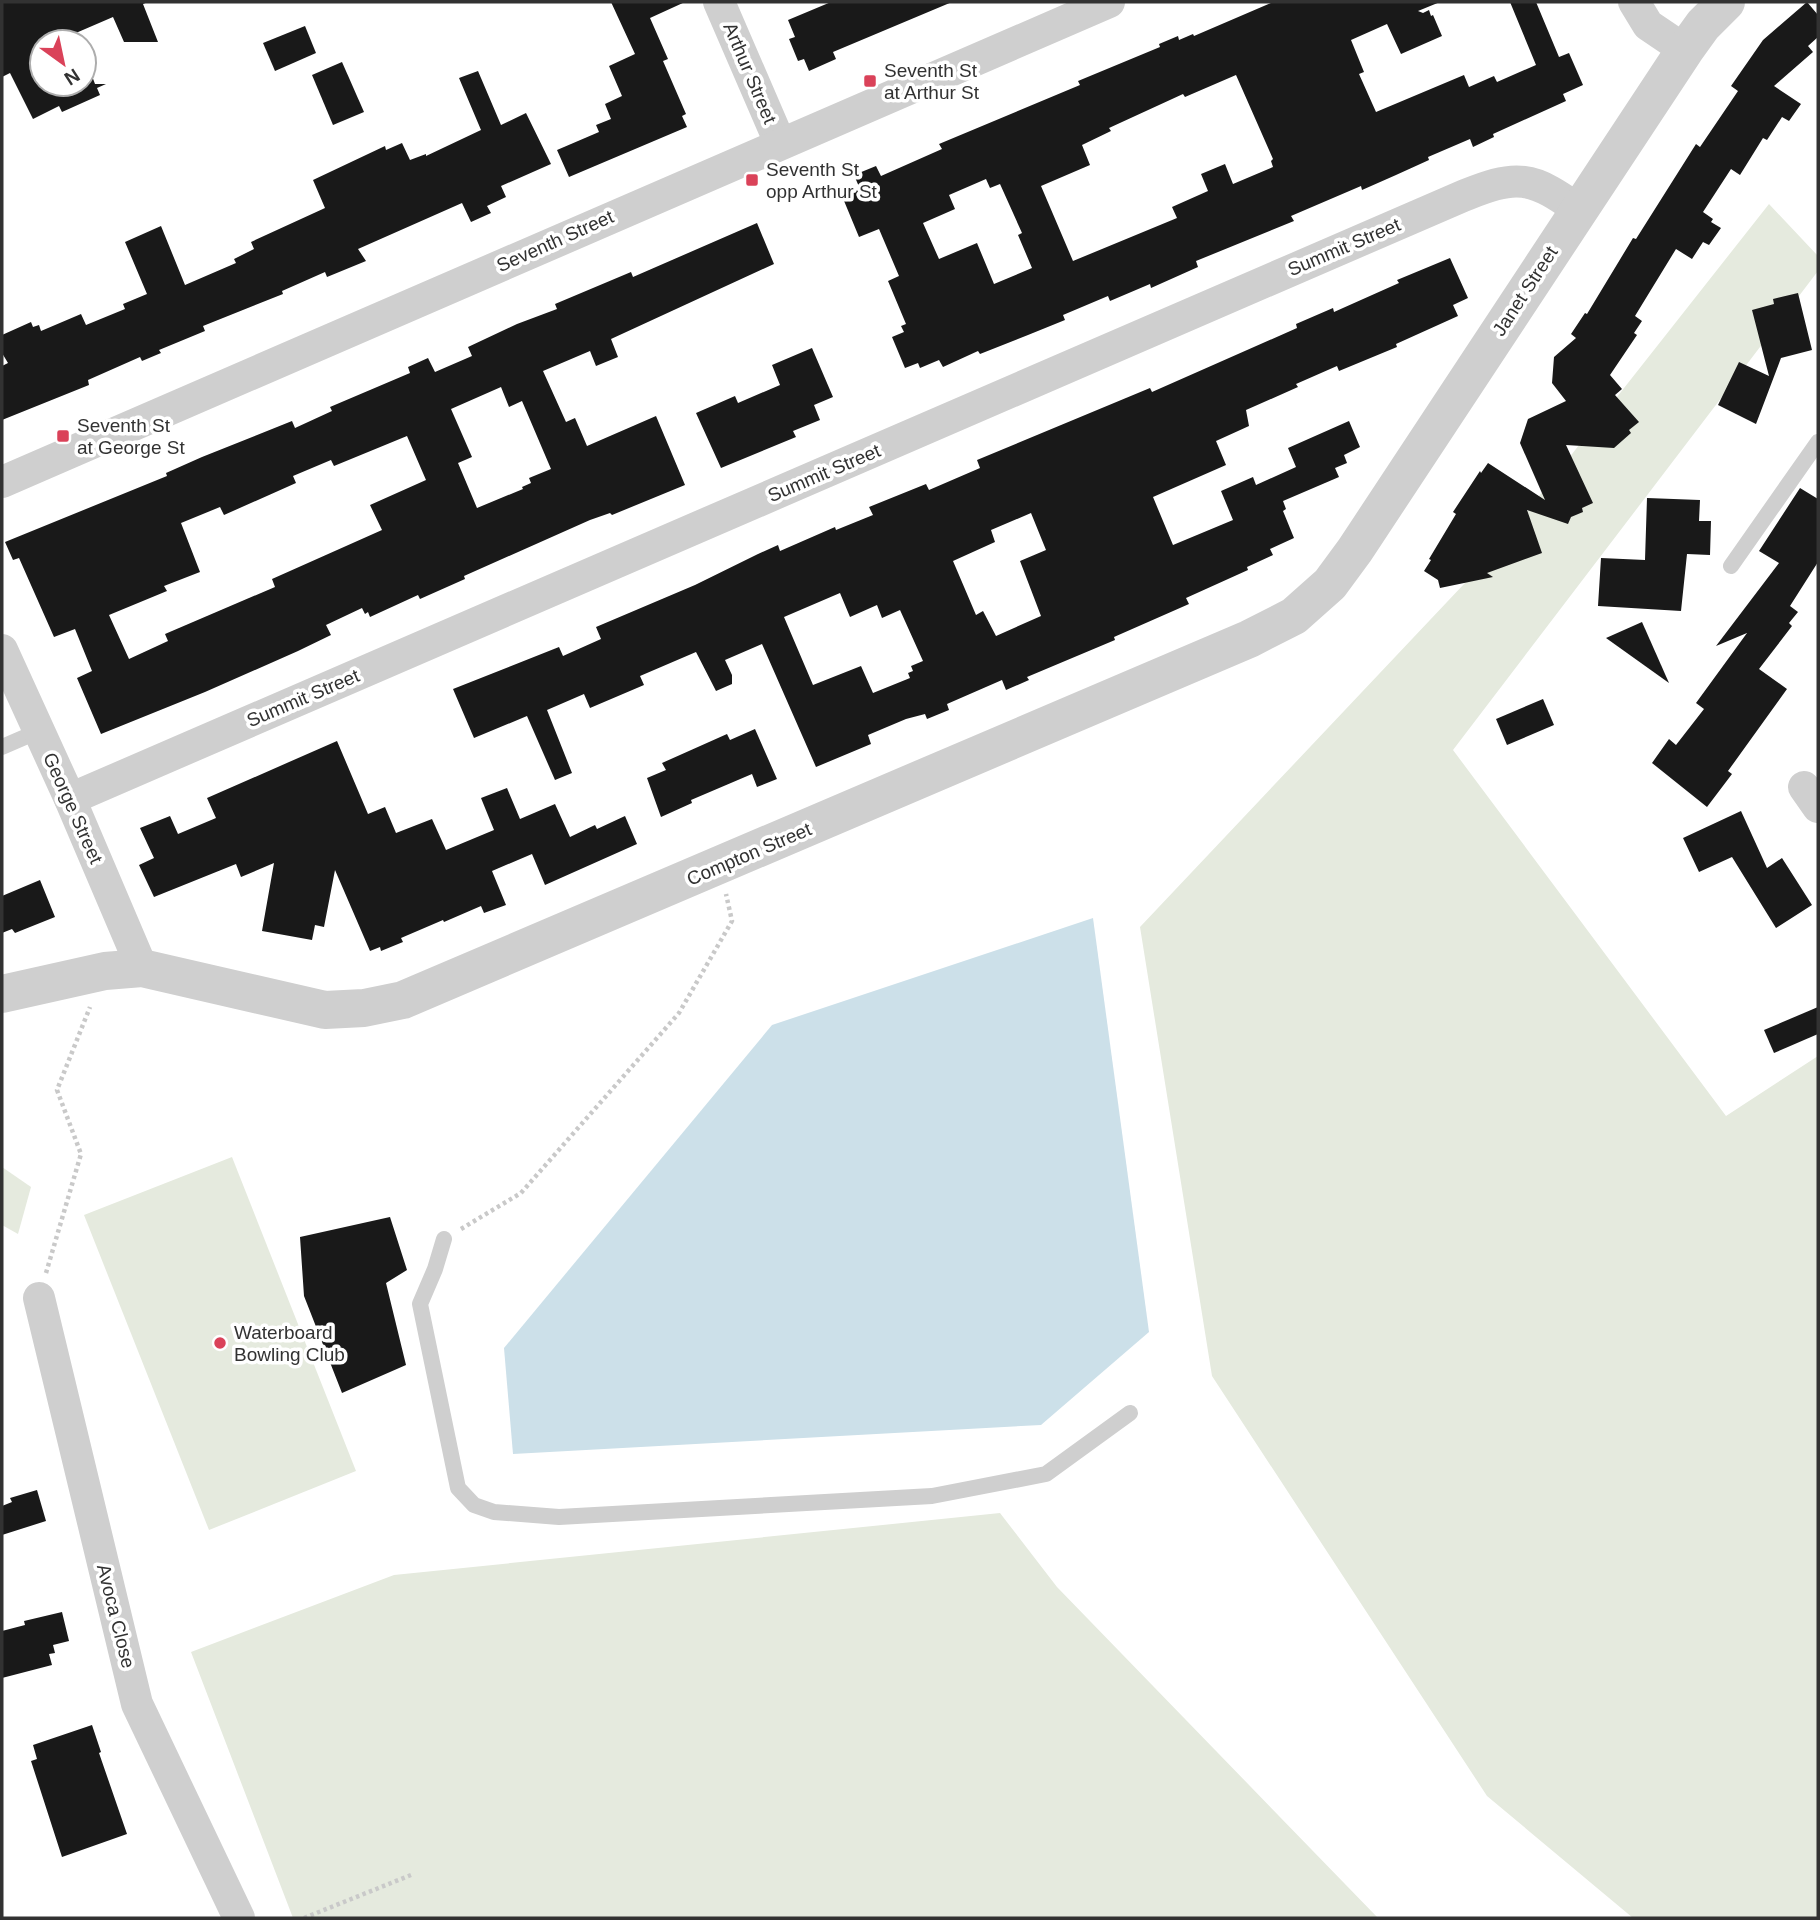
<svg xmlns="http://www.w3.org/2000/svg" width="1820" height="1920" font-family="Helvetica,sans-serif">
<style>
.green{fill:#e5eade}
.water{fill:#cce0e9}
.building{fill:#191919;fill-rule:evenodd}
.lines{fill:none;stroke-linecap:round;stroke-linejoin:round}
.path{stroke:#c9c9c9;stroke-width:4.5;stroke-dasharray:3.5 3.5;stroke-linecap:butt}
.service{stroke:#cfcfcf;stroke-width:16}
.minor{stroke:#cfcfcf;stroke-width:32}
.tertiary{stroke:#cfcfcf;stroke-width:38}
.poi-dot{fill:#da4259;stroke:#fff;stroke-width:2.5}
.labels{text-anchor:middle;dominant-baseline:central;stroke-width:7;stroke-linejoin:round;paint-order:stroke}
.poi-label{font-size:19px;fill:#323232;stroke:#fff;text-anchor:start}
.street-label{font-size:19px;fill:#323232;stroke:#fff}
</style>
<rect width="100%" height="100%" fill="#fff"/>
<!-- green -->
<g class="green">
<path d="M 1769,204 L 1818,256 L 1818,271 L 1453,750 L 1726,1116 L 1818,1056 L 1818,1918 L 1633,1918 L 1487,1796 L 1212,1376 L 1140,927 L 1498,548 Z"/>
<path d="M 232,1157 L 356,1471 L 209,1530 L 84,1215 Z"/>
<path d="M 2,1167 L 31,1187 L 18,1234 L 2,1225 Z"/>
<path d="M 1000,1513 L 1057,1587 L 1378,1918 L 293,1918 L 191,1652 L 394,1575 Z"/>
</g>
<!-- water -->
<path class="water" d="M 1093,918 L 1149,1332 L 1041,1425 L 513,1454 L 504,1348 L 772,1025 Z"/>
<!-- building -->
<g class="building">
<path d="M 2,2 L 148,2 L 143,4 L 158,42 L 124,42 L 113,17 L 55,42 L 42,42 L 42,84 L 84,84 L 84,80 L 92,76 L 95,84 L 106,84 L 97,88 L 100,95 L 62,112 L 59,106 L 33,119 L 10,73 L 2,77 Z"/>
<path d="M 611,2 L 685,2 L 650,18 L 668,59 L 663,61 L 686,114 L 682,116 L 687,127 L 569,177 L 557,150 L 599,132 L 596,125 L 611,119 L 605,104 L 622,96 L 609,66 L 635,54 Z"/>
<path d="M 831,2 L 952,2 L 833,52 L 836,59 L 809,71 L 804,59 L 798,61 L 789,39 L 795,37 L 788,20 Z"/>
<path d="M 1273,2 L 1440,2 L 1418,11 L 1423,13 L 1429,10 L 1431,16 L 1433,15 L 1442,36 L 1401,54 L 1387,24 L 1351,40 L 1364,72 L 1359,74 L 1376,112 L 1464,75 L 1469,87 L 1494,76 L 1497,82 L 1536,65 L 1510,2 L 1536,2 L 1559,57 L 1569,53 L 1583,85 L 1563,94 L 1566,101 L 1493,134 L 1494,137 L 1473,147 L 1470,139 L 1428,157 L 1429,160 L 1396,175 L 1362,190 L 1361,186 L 1291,216 L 1294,221 L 1196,261 L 1198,267 L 1151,288 L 1150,284 L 1110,301 L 1108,296 L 1063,315 L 1065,320 L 1028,335 L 980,354 L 978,351 L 943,367 L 939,360 L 920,368 L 918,363 L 905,368 L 892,337 L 904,332 L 901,326 L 906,324 L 888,281 L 899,276 L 879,229 L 859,237 L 842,196 L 860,189 L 854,175 L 876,166 L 881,176 L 942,149 L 939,144 L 1080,85 L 1078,81 L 1160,47 L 1159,44 L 1178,36 L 1179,40 L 1193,34 L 1194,36 ZM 1236,75 L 1273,159 L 1271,161 L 1273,167 L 1233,184 L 1225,164 L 1201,174 L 1208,191 L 1172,207 L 1177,218 L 1073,261 L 1041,186 L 1090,165 L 1082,145 L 1111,131 L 1109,128 L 1183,94 L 1185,97 ZM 986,179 L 990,188 L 1000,184 L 1022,233 L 1018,235 L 1032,268 L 994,284 L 977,243 L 939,259 L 923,223 L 955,209 L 949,195 Z"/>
<path d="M 1807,2 L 1818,15 L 1818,37 L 1808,46 L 1813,52 L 1774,86 L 1801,104 L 1789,121 L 1782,117 L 1767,140 L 1763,138 L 1740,175 L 1731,169 L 1703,212 L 1713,219 L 1711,222 L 1721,228 L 1709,245 L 1703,242 L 1692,259 L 1676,249 L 1635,316 L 1642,321 L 1634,333 L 1637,335 L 1610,375 L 1622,389 L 1615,395 L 1639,422 L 1629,430 L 1631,433 L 1614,448 L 1566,445 L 1593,503 L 1582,508 L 1583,512 L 1571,517 L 1568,524 L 1527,510 L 1542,553 L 1487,573 L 1493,577 L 1440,588 L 1438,580 L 1424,571 L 1431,560 L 1429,559 L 1456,514 L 1453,512 L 1480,471 L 1481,473 L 1488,463 L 1545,500 L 1520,443 L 1528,419 L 1566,401 L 1552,383 L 1554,357 L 1576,338 L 1571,334 L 1585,313 L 1587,314 L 1633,238 L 1636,239 L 1696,144 L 1700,147 L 1738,91 L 1731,86 L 1763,40 Z"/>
<path d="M 305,26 L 316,53 L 275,71 L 263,43 Z"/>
<path d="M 342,62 L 364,112 L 333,125 L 312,75 Z"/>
<path d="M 478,71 L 501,125 L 526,113 L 551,164 L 501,186 L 506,197 L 487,206 L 491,213 L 471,222 L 462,203 L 358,249 L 366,261 L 327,277 L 325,272 L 282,291 L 283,294 L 203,326 L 205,331 L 159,350 L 161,353 L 142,361 L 140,357 L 88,380 L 89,385 L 2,420 L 2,366 L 8,363 L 2,353 L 2,335 L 31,322 L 33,327 L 39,325 L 41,331 L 81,314 L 86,325 L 125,309 L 123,304 L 147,294 L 125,242 L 161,226 L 185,285 L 236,263 L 234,259 L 254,249 L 251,242 L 325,208 L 313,180 L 385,146 L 386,150 L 402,143 L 410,160 L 426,154 L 426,156 L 481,130 L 459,78 Z"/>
<path d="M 757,223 L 774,264 L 611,339 L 618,357 L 596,366 L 590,351 L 543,371 L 566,422 L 575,418 L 587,446 L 656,416 L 685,485 L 612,515 L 610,513 L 590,520 L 464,576 L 465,579 L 420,599 L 418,595 L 370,617 L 368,612 L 365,614 L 362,608 L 326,625 L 331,635 L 298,651 L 205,692 L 101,734 L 77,678 L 92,671 L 75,629 L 54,637 L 19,558 L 13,560 L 5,542 L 167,476 L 166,473 L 202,457 L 292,421 L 295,428 L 332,411 L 330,407 L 410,373 L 408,367 L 428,358 L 435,372 L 472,356 L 468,347 L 517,324 L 557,309 L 555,304 L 631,272 L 633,277 ZM 501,387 L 509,407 L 522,401 L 551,469 L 529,478 L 531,483 L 522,487 L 523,489 L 477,508 L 458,463 L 472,457 L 451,409 ZM 407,436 L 426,480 L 370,505 L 382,530 L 272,579 L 275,587 L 165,634 L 168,641 L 129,659 L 109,615 L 167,591 L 164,586 L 200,572 L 181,523 L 220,507 L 224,515 L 296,483 L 293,476 L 331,460 L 334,466 Z"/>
<path d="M 1450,258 L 1468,298 L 1453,305 L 1458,316 L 1396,344 L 1397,347 L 1339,371 L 1337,366 L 1296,384 L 1298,387 L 1246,410 L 1249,426 L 1216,441 L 1226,465 L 1153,497 L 1173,545 L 1233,520 L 1221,491 L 1253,477 L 1256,485 L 1296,467 L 1288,448 L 1349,421 L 1360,447 L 1344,455 L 1347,463 L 1335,468 L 1339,477 L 1283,501 L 1286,509 L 1283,511 L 1294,538 L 1270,549 L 1273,555 L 1247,567 L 1248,570 L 1186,598 L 1189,604 L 1114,637 L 1115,640 L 1027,677 L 1029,680 L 1006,690 L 1002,680 L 947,704 L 949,710 L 927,719 L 925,714 L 906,719 L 868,735 L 871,744 L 816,767 L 762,644 L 725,660 L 732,675 L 732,684 L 716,691 L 696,652 L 640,676 L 644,685 L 590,708 L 584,694 L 547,710 L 572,773 L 555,780 L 527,716 L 474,738 L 453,689 L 559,647 L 563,656 L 601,639 L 596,627 L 695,585 L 758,554 L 778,545 L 780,551 L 835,527 L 836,530 L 873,515 L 869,507 L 926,484 L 929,490 L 980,468 L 977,460 L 1150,388 L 1152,392 L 1297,328 L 1296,324 L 1333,308 L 1334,312 L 1399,283 L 1397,280 ZM 1031,513 L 1046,550 L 1020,561 L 1041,616 L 996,636 L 983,611 L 976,615 L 953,561 L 995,542 L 991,530 ZM 840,593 L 850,617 L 877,605 L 882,618 L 900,610 L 923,661 L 911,666 L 913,671 L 908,673 L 910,678 L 873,693 L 861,666 L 813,685 L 784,617 Z"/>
<path d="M 1798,293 L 1812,350 L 1781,358 L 1756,424 L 1718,405 L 1739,362 L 1769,376 L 1752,310 L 1774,304 L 1773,299 Z"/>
<path d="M 812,348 L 833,397 L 814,405 L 820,420 L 793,431 L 796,437 L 721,468 L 696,413 L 735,396 L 738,403 L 780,385 L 772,365 Z"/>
<path d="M 1800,488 L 1818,499 L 1818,562 L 1790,606 L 1798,612 L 1789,623 L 1792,626 L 1759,669 L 1787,689 L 1728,771 L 1732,774 L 1707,807 L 1652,763 L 1669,739 L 1676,745 L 1704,709 L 1696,703 L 1747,633 L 1716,646 L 1779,563 L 1759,551 Z"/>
<path d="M 1647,498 L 1700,500 L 1699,521 L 1711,521 L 1710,555 L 1687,554 L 1681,611 L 1598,606 L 1601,558 L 1645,560 Z"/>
<path d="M 1642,622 L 1669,683 L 1606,638 Z"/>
<path d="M 1543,699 L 1554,725 L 1507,745 L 1496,719 Z"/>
<path d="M 755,729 L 777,779 L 757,787 L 752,774 L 691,800 L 692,803 L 661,817 L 647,778 L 666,770 L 662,763 L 727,734 L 730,740 Z"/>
<path d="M 337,741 L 368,814 L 385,807 L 396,833 L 432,819 L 446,850 L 494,830 L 481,798 L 507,788 L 520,819 L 555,804 L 570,837 L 595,825 L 597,829 L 625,816 L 637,844 L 545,885 L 532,854 L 492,871 L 506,905 L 484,913 L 481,906 L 444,922 L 443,920 L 401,938 L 403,942 L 381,951 L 380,947 L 370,951 L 335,870 L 324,927 L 315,925 L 312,940 L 262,931 L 274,863 L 241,877 L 236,864 L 154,897 L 139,865 L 154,858 L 140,828 L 170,816 L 178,834 L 216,818 L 207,798 Z"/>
<path d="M 1741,811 L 1767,868 L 1782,858 L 1812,905 L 1776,928 L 1732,857 L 1699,872 L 1683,838 Z"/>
<path d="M 40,880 L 55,917 L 15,933 L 12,929 L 2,933 L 2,896 Z"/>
<path d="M 1818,1007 L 1818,1034 L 1774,1053 L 1764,1030 Z"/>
<path d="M 390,1217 L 407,1270 L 386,1283 L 406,1365 L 342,1393 L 304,1296 L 300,1237 Z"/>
<path d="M 37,1490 L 46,1521 L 2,1535 L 2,1506 L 12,1502 L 10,1498 Z"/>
<path d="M 62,1612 L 69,1641 L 53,1645 L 55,1653 L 49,1654 L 52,1665 L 2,1678 L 2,1631 L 25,1625 L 24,1621 Z"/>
<path d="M 92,1725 L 101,1752 L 99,1753 L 127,1834 L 62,1857 L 31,1761 L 37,1759 L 33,1745 Z"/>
</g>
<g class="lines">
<!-- path -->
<g class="path">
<path d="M 461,1229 L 521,1193 L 679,1013 L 732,921 L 726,894"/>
<path d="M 46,1273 L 81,1154 L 57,1090 L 90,1007"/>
<path d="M 304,1918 L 411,1875"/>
</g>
<!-- service -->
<g class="service">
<path d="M 1731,566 L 1818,442"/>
<path d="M 2,747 L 39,731"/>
<path d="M 444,1239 L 435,1269 L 420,1304 L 458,1488 L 474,1505 L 494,1512 L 559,1517 L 932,1496 L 1046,1474 L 1130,1413"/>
</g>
<!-- minor -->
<g class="minor">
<path d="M 719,2 L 780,143"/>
<path d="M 1634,2 L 1648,25 L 1685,50"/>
<path d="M 2,482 L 1109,2"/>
<path d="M 2,650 L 70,799 L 142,968"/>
<path d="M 1804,787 L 1818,807"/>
<path d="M 70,799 L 1463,196 C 1481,189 1504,179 1524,182 C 1543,184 1563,199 1579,210"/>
<path d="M 39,1298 L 137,1704 L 239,1918"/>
</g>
<!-- tertiary -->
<path class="tertiary" d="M 2,994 L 105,971 L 142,968 L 325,1010 L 364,1008 L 403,1000 L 1249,639 L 1294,616 L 1330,584 L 1355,550 L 1685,50 L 1703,25 L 1726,2"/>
</g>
<!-- markers -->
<g class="poi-dot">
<rect x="863" y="74" width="14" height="14" rx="3.5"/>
<rect x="745" y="173" width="14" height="14" rx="3.5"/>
<rect x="56" y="429" width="14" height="14" rx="3.5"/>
<circle cx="220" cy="1343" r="7"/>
</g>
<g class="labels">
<!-- poi labels -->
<g class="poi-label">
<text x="884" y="70">Seventh St<tspan x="884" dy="22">at Arthur St</tspan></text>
<text x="766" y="169">Seventh St<tspan x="766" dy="22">opp Arthur St</tspan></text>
<text x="77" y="425">Seventh St<tspan x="77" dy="22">at George St</tspan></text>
<text x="234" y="1332">Waterboard<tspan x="234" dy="22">Bowling Club</tspan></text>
</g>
<!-- street labels -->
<g class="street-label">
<text transform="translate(750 73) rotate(67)">Arthur Street</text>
<text transform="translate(555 241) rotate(-24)">Seventh Street</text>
<text transform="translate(1344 247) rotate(-23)">Summit Street</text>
<text transform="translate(1525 291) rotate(-57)">Janet Street</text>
<text transform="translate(824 473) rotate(-23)">Summit Street</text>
<text transform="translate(303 698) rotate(-23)">Summit Street</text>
<text transform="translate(73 808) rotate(66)">George Street</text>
<text transform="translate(749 854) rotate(-23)">Compton Street</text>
<text transform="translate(116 1616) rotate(76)">Avoca Close</text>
</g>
</g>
<!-- border -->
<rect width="1820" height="1920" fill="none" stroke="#323232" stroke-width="7"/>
<!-- north arrow -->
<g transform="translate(63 63) rotate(147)"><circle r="33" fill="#ffffff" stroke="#adadad" stroke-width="2"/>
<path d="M0-5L12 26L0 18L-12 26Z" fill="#da4259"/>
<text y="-10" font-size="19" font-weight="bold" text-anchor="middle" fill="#323232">N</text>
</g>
</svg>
